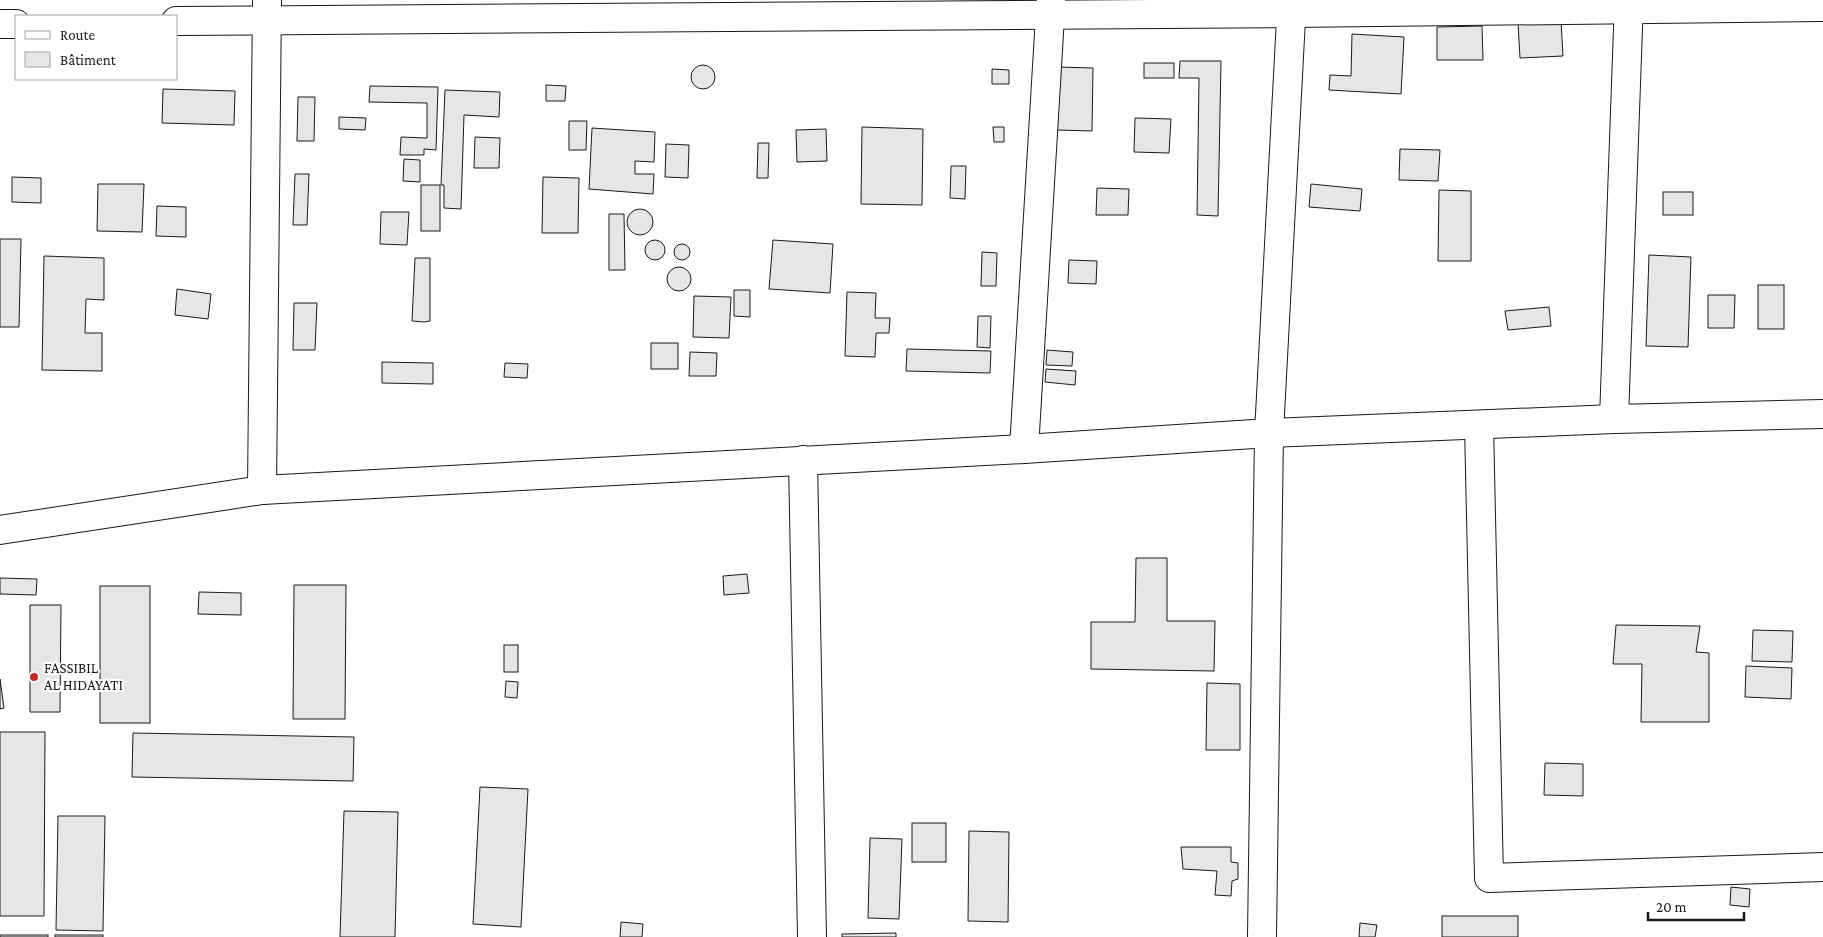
<svg xmlns="http://www.w3.org/2000/svg" width="1823" height="937" font-family="'Crimson Pro',serif">
<style>
.building{fill:#e6e6e6;stroke:#1a1a1a}
.lines{fill:none;stroke-linecap:round;stroke-linejoin:round}
.street-casing{stroke:#1a1a1a;stroke-width:30}
.street{stroke:#fff;stroke-width:28}
.poi-dot{fill:#c62828;stroke:#fff;stroke-width:2}
.labels{text-anchor:middle;dominant-baseline:central;stroke-width:4;stroke-linejoin:round;paint-order:stroke}
.poi-label{font-size:15px;fill:#1a1a1a;stroke:#fff;text-anchor:start}
</style>
<rect width="100%" height="100%" fill="#fff"/>
<!-- building -->
<g class="building">
<path d="M 1561,21 L 1563,56 L 1520,58 L 1518,23 Z"/>
<path d="M 1482,26 L 1483,60 L 1437,60 L 1437,27 Z"/>
<path d="M 1352,34 L 1404,37 L 1401,94 L 1329,90 L 1330,75 L 1351,76 Z"/>
<path d="M 1180,61 L 1221,61 L 1218,216 L 1197,215 L 1199,78 L 1179,78 Z"/>
<rect x="1144" y="63" width="30" height="15"/>
<circle cx="703" cy="77" r="12"/>
<path d="M 1058,67 L 1093,68 L 1092,131 L 1057,130 Z"/>
<path d="M 992,69 L 1009,70 L 1009,84 L 992,84 Z"/>
<path d="M 546,85 L 566,86 L 565,101 L 546,101 Z"/>
<path d="M 370,86 L 438,87 L 436,150 L 424,149 L 424,155 L 400,155 L 401,137 L 427,138 L 427,103 L 369,102 Z"/>
<path d="M 163,89 L 235,91 L 234,125 L 162,123 Z"/>
<path d="M 445,90 L 500,92 L 499,117 L 464,115 L 461,209 L 444,208 L 444,185 L 441,185 Z"/>
<path d="M 298,97 L 315,97 L 314,141 L 297,141 Z"/>
<path d="M 339,117 L 366,118 L 365,130 L 339,129 Z"/>
<path d="M 1135,118 L 1171,119 L 1169,153 L 1134,152 Z"/>
<path d="M 569,121 L 587,121 L 586,150 L 569,150 Z"/>
<path d="M 862,127 L 923,129 L 922,205 L 861,204 Z"/>
<path d="M 993,127 L 1004,127 L 1004,142 L 994,142 Z"/>
<path d="M 592,128 L 655,132 L 654,162 L 635,161 L 635,174 L 654,174 L 653,194 L 589,189 Z"/>
<path d="M 826,129 L 827,161 L 797,162 L 796,130 Z"/>
<path d="M 475,137 L 500,138 L 499,168 L 474,168 Z"/>
<path d="M 758,143 L 769,143 L 768,178 L 757,178 Z"/>
<path d="M 666,144 L 689,145 L 688,178 L 665,177 Z"/>
<path d="M 1400,149 L 1440,150 L 1438,181 L 1399,180 Z"/>
<path d="M 404,159 L 420,160 L 420,182 L 403,181 Z"/>
<path d="M 951,166 L 966,166 L 965,199 L 950,198 Z"/>
<path d="M 295,174 L 309,174 L 307,225 L 293,225 Z"/>
<path d="M 12,177 L 41,178 L 41,203 L 12,202 Z"/>
<path d="M 543,177 L 579,178 L 578,233 L 542,233 Z"/>
<path d="M 98,184 L 144,184 L 142,232 L 97,231 Z"/>
<path d="M 1311,184 L 1362,189 L 1360,211 L 1309,207 Z"/>
<rect x="421" y="185" width="19" height="46"/>
<path d="M 1097,188 L 1129,189 L 1128,215 L 1096,215 Z"/>
<path d="M 1439,190 L 1471,191 L 1471,261 L 1438,261 Z"/>
<rect x="1663" y="192" width="30" height="23"/>
<path d="M 157,206 L 186,207 L 186,237 L 156,236 Z"/>
<circle cx="640" cy="222" r="13"/>
<path d="M 381,212 L 409,212 L 407,245 L 380,244 Z"/>
<path d="M 609,214 L 624,214 L 625,270 L 609,270 Z"/>
<path d="M 0,239 L 21,239 L 19,327 L 0,327 Z"/>
<path d="M 773,240 L 833,244 L 830,293 L 769,289 Z"/>
<circle cx="655" cy="250" r="10"/>
<circle cx="682" cy="252" r="8"/>
<path d="M 982,252 L 997,253 L 996,286 L 981,286 Z"/>
<path d="M 1649,255 L 1691,257 L 1688,347 L 1646,346 Z"/>
<path d="M 44,256 L 104,258 L 104,300 L 86,299 L 85,333 L 102,333 L 102,371 L 42,370 Z"/>
<path d="M 415,258 L 430,258 L 430,321 L 424,322 L 412,321 Z"/>
<path d="M 1069,260 L 1097,261 L 1096,284 L 1068,283 Z"/>
<circle cx="679" cy="279" r="12"/>
<rect x="1758" y="285" width="26" height="44"/>
<path d="M 177,289 L 211,294 L 208,319 L 175,315 Z"/>
<path d="M 734,290 L 750,290 L 750,317 L 734,316 Z"/>
<path d="M 847,292 L 876,293 L 875,318 L 890,318 L 889,333 L 876,333 L 875,357 L 845,356 Z"/>
<path d="M 1708,295 L 1735,295 L 1734,328 L 1708,328 Z"/>
<path d="M 694,296 L 731,297 L 729,338 L 693,337 Z"/>
<path d="M 294,303 L 317,303 L 315,350 L 293,350 Z"/>
<path d="M 1549,307 L 1551,326 L 1508,330 L 1505,311 Z"/>
<path d="M 978,316 L 991,316 L 990,348 L 977,347 Z"/>
<rect x="651" y="343" width="27" height="26"/>
<path d="M 907,349 L 991,351 L 990,373 L 906,371 Z"/>
<path d="M 1047,350 L 1073,352 L 1072,366 L 1046,365 Z"/>
<path d="M 690,352 L 717,353 L 716,376 L 689,376 Z"/>
<path d="M 382,362 L 433,363 L 433,384 L 382,383 Z"/>
<path d="M 505,363 L 528,364 L 527,378 L 504,377 Z"/>
<path d="M 1046,369 L 1076,371 L 1075,385 L 1045,382 Z"/>
<path d="M 1136,558 L 1167,558 L 1167,621 L 1215,621 L 1214,671 L 1091,669 L 1091,622 L 1135,622 Z"/>
<path d="M 747,574 L 749,593 L 724,595 L 723,576 Z"/>
<path d="M 0,578 L 37,579 L 36,595 L 0,594 Z"/>
<path d="M 294,585 L 346,585 L 345,719 L 293,719 Z"/>
<rect x="100" y="586" width="50" height="137"/>
<path d="M 199,592 L 241,593 L 241,615 L 198,614 Z"/>
<path d="M 30,605 L 61,605 L 60,712 L 30,712 Z"/>
<path d="M 1616,625 L 1700,626 L 1696,652 L 1709,653 L 1709,722 L 1641,722 L 1642,664 L 1613,664 Z"/>
<path d="M 1753,630 L 1793,631 L 1792,662 L 1752,661 Z"/>
<rect x="504" y="645" width="14" height="27"/>
<path d="M 1746,666 L 1792,668 L 1791,699 L 1745,697 Z"/>
<path d="M 0,679 L 4,708 L 0,709 Z"/>
<path d="M 506,681 L 518,682 L 517,698 L 505,697 Z"/>
<path d="M 1207,683 L 1240,684 L 1240,750 L 1206,750 Z"/>
<path d="M 0,732 L 45,732 L 44,916 L 0,916 Z"/>
<path d="M 133,733 L 354,737 L 353,781 L 132,777 Z"/>
<path d="M 1545,763 L 1583,764 L 1583,796 L 1544,795 Z"/>
<path d="M 480,787 L 528,789 L 521,927 L 473,924 Z"/>
<path d="M 344,811 L 398,812 L 395,937 L 340,937 Z"/>
<path d="M 58,816 L 105,816 L 103,931 L 56,930 Z"/>
<rect x="912" y="823" width="34" height="39"/>
<path d="M 969,831 L 1009,832 L 1008,922 L 968,921 Z"/>
<path d="M 870,838 L 902,839 L 899,919 L 868,918 Z"/>
<path d="M 1181,847 L 1231,847 L 1231,862 L 1238,863 L 1238,879 L 1232,881 L 1231,896 L 1215,895 L 1217,871 L 1183,869 Z"/>
<path d="M 1731,887 L 1750,889 L 1749,907 L 1730,905 Z"/>
<rect x="1442" y="916" width="76" height="21"/>
<path d="M 621,922 L 643,924 L 642,937 L 620,937 Z"/>
<path d="M 1360,923 L 1377,925 L 1375,937 L 1359,937 Z"/>
<path d="M 896,933 L 896,937 L 842,937 L 842,934 Z"/>
<rect x="0" y="935" width="48" height="2"/>
<rect x="55" y="935" width="48" height="2"/>
</g>
<g class="lines">
<defs>
<g id="street">
<path d="M 176,21 L 1292,13 L 1823,7"/>
<path d="M 0,24 L 16,24"/>
<path d="M 1614,419 L 1629,0"/>
<path d="M 1479,425 L 1489,878 L 1823,867"/>
<path d="M 1024,449 L 1051,0"/>
<path d="M 803,460 L 812,937"/>
<path d="M 262,490 L 267,1"/>
<path d="M 0,530 L 262,490 L 1024,449 L 1269,433 L 1614,419 L 1823,414"/>
<path d="M 1262,937 L 1269,433 L 1292,0"/>
</g>
</defs>
<!-- street casing -->
<use href="#street" class="street-casing"/>
<!-- street -->
<use href="#street" class="street"/>
</g>
<!-- markers -->
<circle class="poi-dot" cx="34" cy="677" r="5"/>
<g class="labels">
<!-- poi labels -->
<g class="poi-label">
<text x="44" y="668">FASSIBIL<tspan x="44" dy="17">AL HIDAYATI</tspan></text>
</g>
</g>
<!-- legend -->
<rect x="15" y="15" width="162" height="65" fill="#ffffff" stroke="#a3a3a3"/>
<rect x="25" y="31" width="25" height="8" fill="#ffffff" stroke="#a3a3a3"/>
<text x="60" y="40" font-size="15" fill="#1a1a1a">Route</text>
<rect x="25" y="52" width="25" height="15" fill="#e6e6e6" stroke="#a3a3a3"/>
<text x="60" y="65" font-size="15" fill="#1a1a1a">Bâtiment</text>
<!-- scale -->
<path d="M1648 912v8h96v-8" fill="none" stroke="#1a1a1a" stroke-width="2.5"/>
<text x="1656" y="912" font-size="15" fill="#1a1a1a" stroke="#ffffff" stroke-width="4" paint-order="stroke">20 m</text>
</svg>
